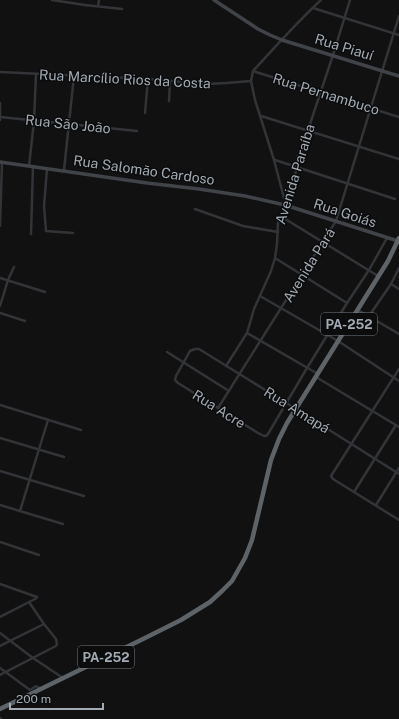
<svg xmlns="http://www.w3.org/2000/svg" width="399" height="719" font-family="'Public Sans',sans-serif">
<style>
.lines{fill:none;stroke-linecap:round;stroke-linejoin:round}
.street{stroke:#323437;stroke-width:2.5}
.secondary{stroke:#404347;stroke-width:3.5}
.highway{stroke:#5e6368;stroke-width:4.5}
.labels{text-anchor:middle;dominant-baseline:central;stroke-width:3;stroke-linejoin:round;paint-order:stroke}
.shield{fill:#0c0c0d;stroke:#757b81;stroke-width:1}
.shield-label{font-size:13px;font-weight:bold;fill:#a2abb3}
.street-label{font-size:14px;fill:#a2abb3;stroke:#0c0c0d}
</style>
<rect width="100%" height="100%" fill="#111112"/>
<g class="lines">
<!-- street -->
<g class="street">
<path d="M 52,0 L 85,5 L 122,9"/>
<path d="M 98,6 L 99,0"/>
<path d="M 313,8 L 399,35"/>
<path d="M 253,71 L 399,117"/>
<path d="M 0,72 L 148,79 L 207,84 L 226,83 L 251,81"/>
<path d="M 169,101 L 170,81"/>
<path d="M 0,103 L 0,120"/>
<path d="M 145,113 L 148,79"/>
<path d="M 261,116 L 399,159"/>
<path d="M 0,117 L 137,131"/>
<path d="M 275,160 L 395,199"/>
<path d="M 29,166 L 34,121 L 36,74"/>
<path d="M 47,169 L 44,206 L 46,231 L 73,233"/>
<path d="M 64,170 L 74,76"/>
<path d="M 286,201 L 284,198 L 274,160 L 255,100 L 251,81 L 253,71 C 275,47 297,22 321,0"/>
<path d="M 195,209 L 243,226 L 278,232"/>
<path d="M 282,217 L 378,276"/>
<path d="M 0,226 L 2,162"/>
<path d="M 31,234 L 33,166"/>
<path d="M 387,238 L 369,270 L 347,303 L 307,368 L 268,434 L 266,436 L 264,436 L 258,433 L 178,383 L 175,380 L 176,376 L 190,351 L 195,349 L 199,349 C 231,369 264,389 296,409 L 399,474"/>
<path d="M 275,258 L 347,303"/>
<path d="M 0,278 L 45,292"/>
<path d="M 391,284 L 399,289"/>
<path d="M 260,296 L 338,341 L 399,381"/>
<path d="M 0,306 L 8,280 L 14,267"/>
<path d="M 358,310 L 399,334"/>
<path d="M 0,313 L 25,321"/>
<path d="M 369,316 L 391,284 L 399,268"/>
<path d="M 247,333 L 318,374"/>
<path d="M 167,352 L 229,391"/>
<path d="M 226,366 L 247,333 L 254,309 L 271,271 L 275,258 L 277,244 L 278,223 L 282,217 L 285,205 L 290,192 L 308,130 L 333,55 L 350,0"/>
<path d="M 399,369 L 331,476 L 333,479 L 399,520"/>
<path d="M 316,377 L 399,427"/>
<path d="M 0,405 L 81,430"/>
<path d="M 218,408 L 336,221 L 399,16"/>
<path d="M 0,438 L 64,457"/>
<path d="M 0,471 L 84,496"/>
<path d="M 354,492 L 396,425"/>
<path d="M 0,505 L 63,524"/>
<path d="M 376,505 L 399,468"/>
<path d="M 20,511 L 48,420"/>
<path d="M 0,542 L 39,555"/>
<path d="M 0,584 L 37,597 L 35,599 L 0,617"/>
<path d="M 0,633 L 33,658 L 63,678"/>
<path d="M 0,646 L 44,624"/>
<path d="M 0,668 L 30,690 L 36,686 L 41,689"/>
<path d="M 0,675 L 52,648 L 56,646 L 57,644 L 56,639 L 44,624 L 29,602"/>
<path d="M 0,718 L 1,719"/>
</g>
<!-- secondary -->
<g class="secondary">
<path d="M 214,0 L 258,29 L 270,35 L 282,40 L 399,76"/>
<path d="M 0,162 L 147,183 L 199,189 L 245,196 L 285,205 L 398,241"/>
</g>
<!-- highway -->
<path class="highway" d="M 0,709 L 143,639 L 181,620 L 210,602 L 222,591 L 232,581 L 245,558 L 252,540 L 271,460 L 279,439 L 287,423 L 388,261 L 399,238"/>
</g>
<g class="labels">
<!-- shield labels -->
<g class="shield">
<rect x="321" y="313" width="56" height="22" rx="3"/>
<rect x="78" y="646" width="56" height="22" rx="3"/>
</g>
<g class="shield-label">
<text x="349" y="324">PA-252</text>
<text x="106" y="657">PA-252</text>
</g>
<!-- street labels -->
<g class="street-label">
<text transform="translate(344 47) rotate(17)">Rua Piauí</text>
<text transform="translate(125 79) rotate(3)">Rua Marcílio Rios da Costa</text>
<text transform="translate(326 94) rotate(17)">Rua Pernambuco</text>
<text transform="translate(68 124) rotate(6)">Rua São João</text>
<text transform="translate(144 170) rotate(8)">Rua Salomão Cardoso</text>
<text transform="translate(295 174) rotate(-73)">Avenida Paraíba</text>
<text transform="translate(345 213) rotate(18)">Rua Goiás</text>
<text transform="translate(309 265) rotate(-58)">Avenida Pará</text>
<text transform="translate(219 409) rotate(32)">Rua Acre</text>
<text transform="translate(297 410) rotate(32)">Rua Amapá</text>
</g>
</g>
<!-- scale -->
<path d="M10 703v6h93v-6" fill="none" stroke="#a2abb3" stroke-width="2"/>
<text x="16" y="703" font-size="12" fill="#a2abb3" stroke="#0c0c0d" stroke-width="3" paint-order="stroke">200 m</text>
</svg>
